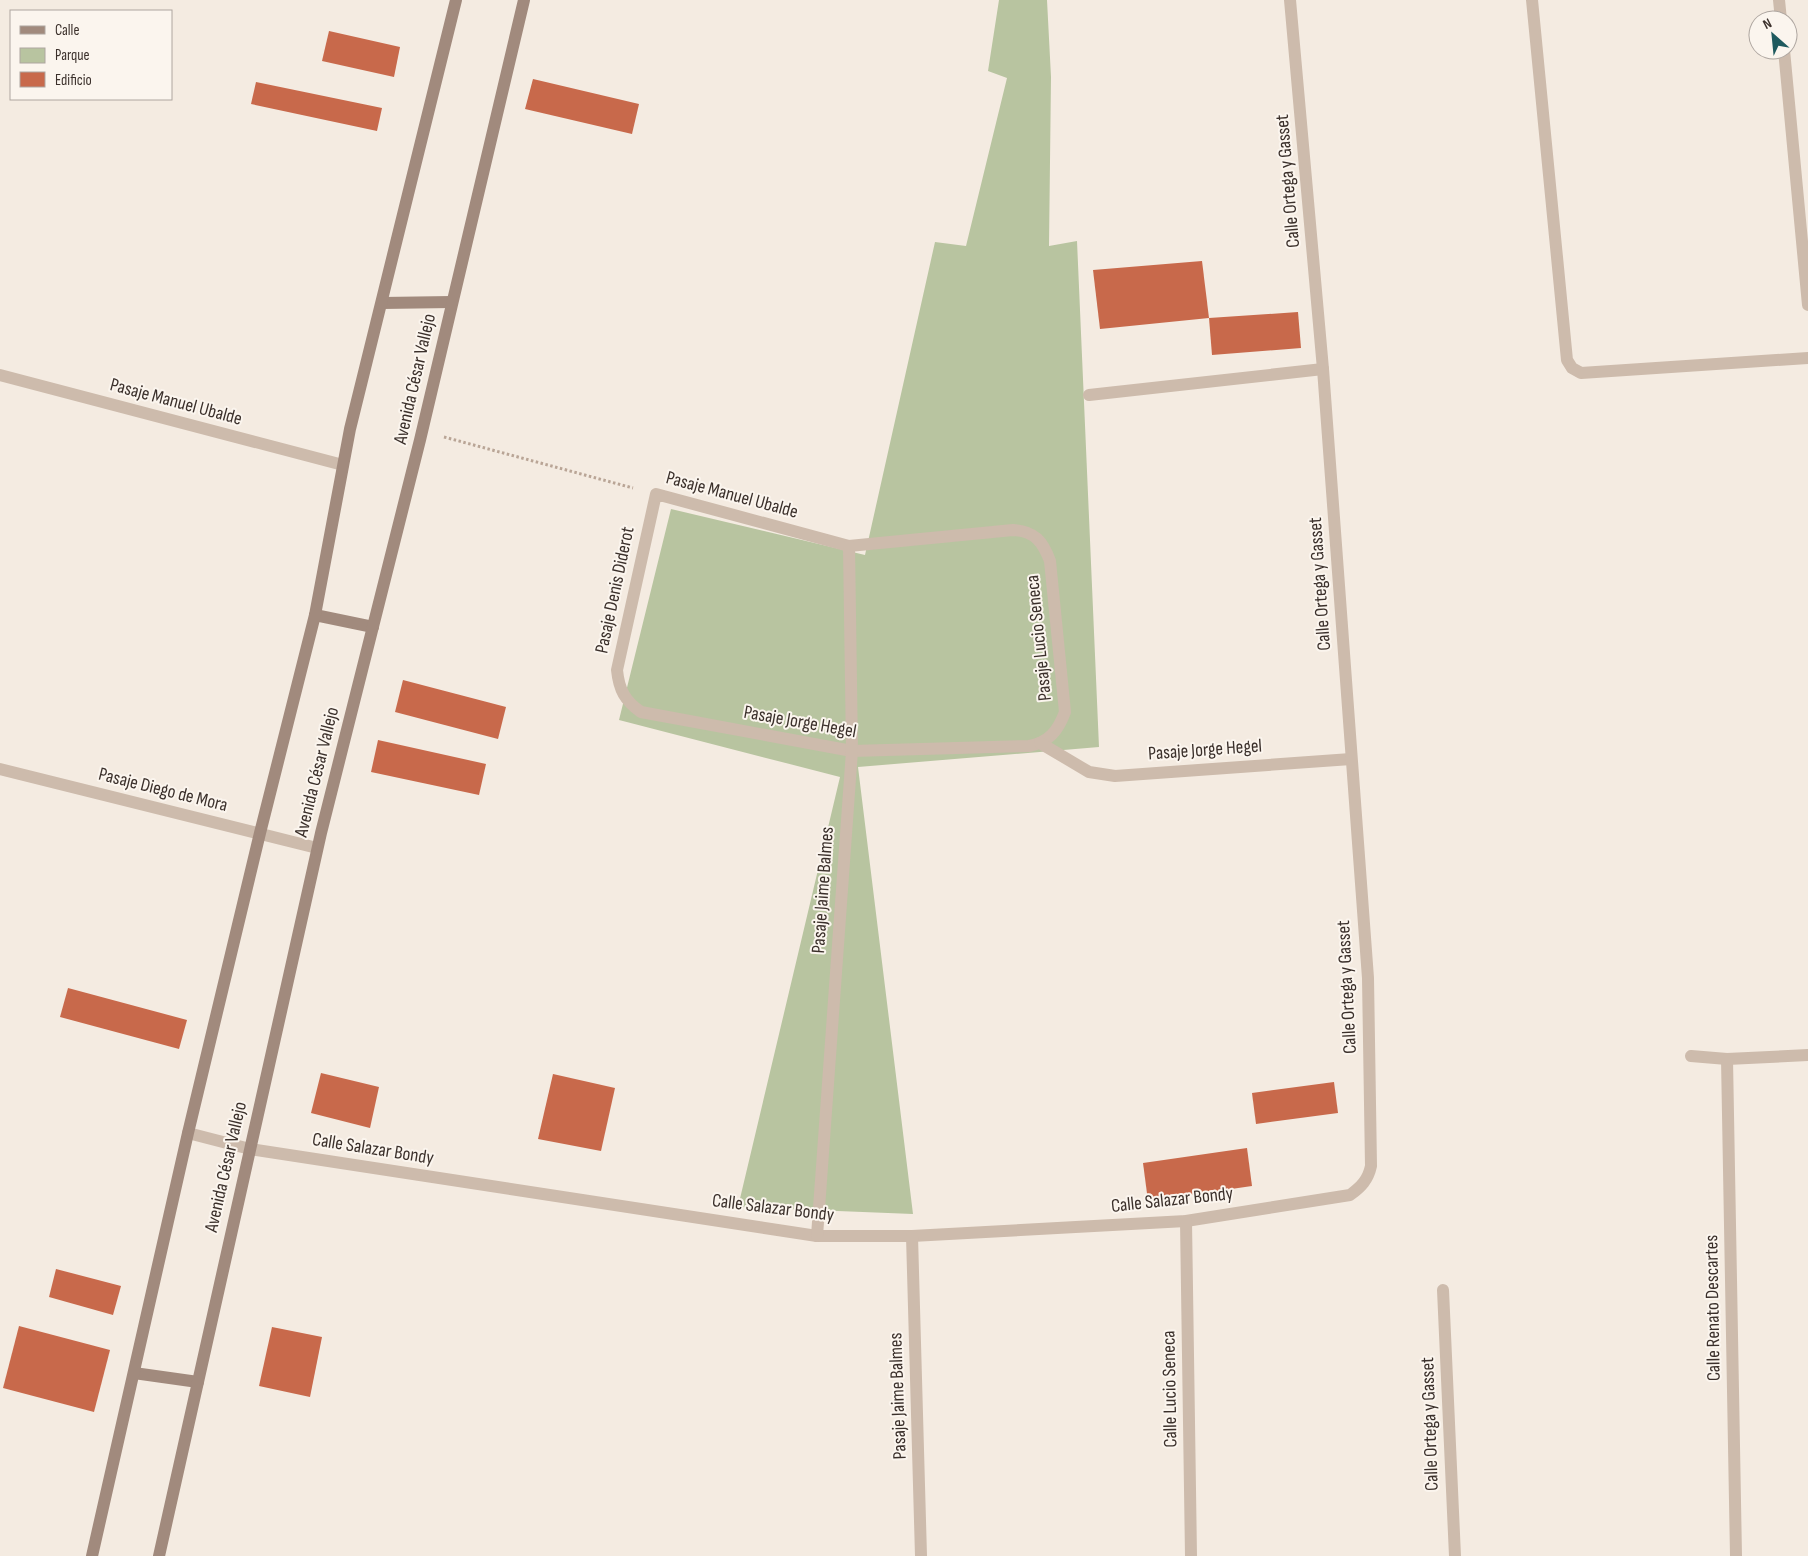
<svg xmlns="http://www.w3.org/2000/svg" width="1808" height="1556" font-family="'Sofia Sans Condensed',sans-serif">
<style>
.green{fill:#b8c4a0}
.building{fill:#c8694b}
.lines{fill:none;stroke-linecap:round;stroke-linejoin:round}
.path{stroke:#b9a596;stroke-width:3;stroke-dasharray:2.5 2.5;stroke-linecap:butt}
.street{stroke:#cdbbac;stroke-width:12}
.secondary{stroke:#a18a7d;stroke-width:12}
.labels{text-anchor:middle;dominant-baseline:central;stroke-width:4;stroke-linejoin:round;paint-order:stroke}
.street-label{font-size:19px;fill:#3b302b;stroke:#fbf5ee}
</style>
<rect width="100%" height="100%" fill="#f4ebe1"/>
<!-- green -->
<path class="green" d="M 999,0 L 1047,0 L 1051,77 L 1049,246 L 1077,241 L 1099,747 L 858,767 L 913,1214 L 738,1207 L 840,777 L 619,720 L 671,509 L 865,555 L 935,242 L 966,246 L 1007,78 L 988,71 Z"/>
<!-- building -->
<g class="building">
<path d="M 329,31 L 400,47 L 394,77 L 322,61 Z"/>
<path d="M 533,79 L 639,104 L 632,134 L 525,109 Z"/>
<path d="M 256,82 L 382,108 L 377,131 L 251,104 Z"/>
<path d="M 1202,261 L 1209,318 L 1100,329 L 1093,270 Z"/>
<path d="M 1298,312 L 1301,348 L 1212,355 L 1209,318 Z"/>
<path d="M 403,680 L 506,707 L 498,739 L 395,712 Z"/>
<path d="M 378,740 L 486,764 L 479,795 L 371,772 Z"/>
<path d="M 68,988 L 187,1020 L 179,1049 L 60,1017 Z"/>
<path d="M 321,1073 L 379,1087 L 370,1128 L 311,1113 Z"/>
<path d="M 553,1074 L 615,1088 L 601,1151 L 538,1139 Z"/>
<path d="M 1334,1082 L 1338,1113 L 1256,1124 L 1252,1093 Z"/>
<path d="M 1247,1148 L 1252,1186 L 1148,1201 L 1143,1163 Z"/>
<path d="M 56,1269 L 121,1286 L 113,1315 L 49,1297 Z"/>
<path d="M 19,1326 L 110,1350 L 94,1412 L 3,1388 Z"/>
<path d="M 272,1327 L 322,1337 L 310,1397 L 259,1386 Z"/>
</g>
<g class="lines">
<!-- path -->
<path class="path" d="M 444,437 L 633,488"/>
<!-- street -->
<g class="street">
<path d="M 1532,0 L 1567,360 L 1572,368 L 1581,373 L 1808,358"/>
<path d="M 1779,0 L 1781,20"/>
<path d="M 1784,50 L 1808,305"/>
<path d="M 0,375 L 343,465"/>
<path d="M 1089,395 L 1323,369"/>
<path d="M 656,494 L 849,546 L 1013,530 C 1035,531 1043,542 1050,561 L 1065,712 C 1058,731 1049,742 1029,746 L 852,751 L 641,712 C 625,701 619,690 617,670 Z"/>
<path d="M 1040,743 L 1089,772 L 1115,776 L 1351,759"/>
<path d="M 0,769 L 317,848"/>
<path d="M 1691,1056 L 1727,1059 L 1808,1055"/>
<path d="M 1727,1059 L 1736,1556"/>
<path d="M 188,1133 L 250,1149 L 817,1236 L 912,1236 L 1186,1221 L 1350,1195 C 1361,1187 1368,1180 1371,1166 L 1368,978 L 1323,369 L 1290,0"/>
<path d="M 1186,1221 L 1191,1556"/>
<path d="M 817,1236 L 852,751 L 849,546"/>
<path d="M 912,1236 L 921,1556"/>
<path d="M 1443,1290 L 1455,1556"/>
</g>
<!-- secondary -->
<g class="secondary">
<path d="M 382,303 L 452,302"/>
<path d="M 315,615 L 373,627"/>
<path d="M 134,1373 L 198,1382"/>
<path d="M 92,1556 L 188,1133 L 260,833 L 315,615 L 350,429 L 456,0"/>
<path d="M 159,1556 L 321,833 L 420,440 L 524,0"/>
</g>
</g>
<g class="labels">
<!-- street labels -->
<g class="street-label">
<text transform="translate(1288 181) rotate(-95)">Calle Ortega y Gasset</text>
<text transform="translate(415 379) rotate(-77)">Avenida César Vallejo</text>
<text transform="translate(176 402) rotate(15)">Pasaje Manuel Ubalde</text>
<text transform="translate(732 495) rotate(15)">Pasaje Manuel Ubalde</text>
<text transform="translate(1320 584) rotate(-94)">Calle Ortega y Gasset</text>
<text transform="translate(615 590) rotate(-78)">Pasaje Denis Diderot</text>
<text transform="translate(1039 638) rotate(-96)">Pasaje Lucio Seneca</text>
<text transform="translate(800 722) rotate(10)">Pasaje Jorge Hegel</text>
<text transform="translate(1205 750) rotate(-4)">Pasaje Jorge Hegel</text>
<text transform="translate(317 772) rotate(-76)">Avenida César Vallejo</text>
<text transform="translate(163 790) rotate(14)">Pasaje Diego de Mora</text>
<text transform="translate(823 890) rotate(-86)">Pasaje Jaime Balmes</text>
<text transform="translate(1347 987) rotate(-93)">Calle Ortega y Gasset</text>
<text transform="translate(373 1149) rotate(9)">Calle Salazar Bondy</text>
<text transform="translate(226 1167) rotate(-77)">Avenida César Vallejo</text>
<text transform="translate(1172 1200) rotate(-6)">Calle Salazar Bondy</text>
<text transform="translate(773 1208) rotate(7)">Calle Salazar Bondy</text>
<text transform="translate(1713 1308) rotate(-91)">Calle Renato Descartes</text>
<text transform="translate(1170 1389) rotate(-91)">Calle Lucio Seneca</text>
<text transform="translate(898 1396) rotate(-92)">Pasaje Jaime Balmes</text>
<text transform="translate(1430 1424) rotate(-92)">Calle Ortega y Gasset</text>
</g>
</g>
<!-- legend -->
<rect x="10" y="10" width="162" height="90" fill="#fbf5ee" stroke="#aea6a0"/>
<rect x="20" y="26" width="25" height="8" fill="#a18a7d" stroke="#aea6a0"/>
<text x="55" y="35" font-size="15" fill="#3b302b">Calle</text>
<rect x="20" y="48" width="25" height="15" fill="#b8c4a0" stroke="#aea6a0"/>
<text x="55" y="60" font-size="15" fill="#3b302b">Parque</text>
<rect x="20" y="72" width="25" height="15" fill="#c8694b" stroke="#aea6a0"/>
<text x="55" y="85" font-size="15" fill="#3b302b">Edificio</text>
<!-- north arrow -->
<g transform="translate(1773 35) rotate(333)"><circle r="24" fill="#fbf5ee" stroke="#aea6a0"/>
<path d="M0-4L9 19L0 12L-9 19Z" fill="#1f5a5e"/>
<text y="-8" font-size="14" font-weight="bold" text-anchor="middle" fill="#3b302b">N</text>
</g>
</svg>
